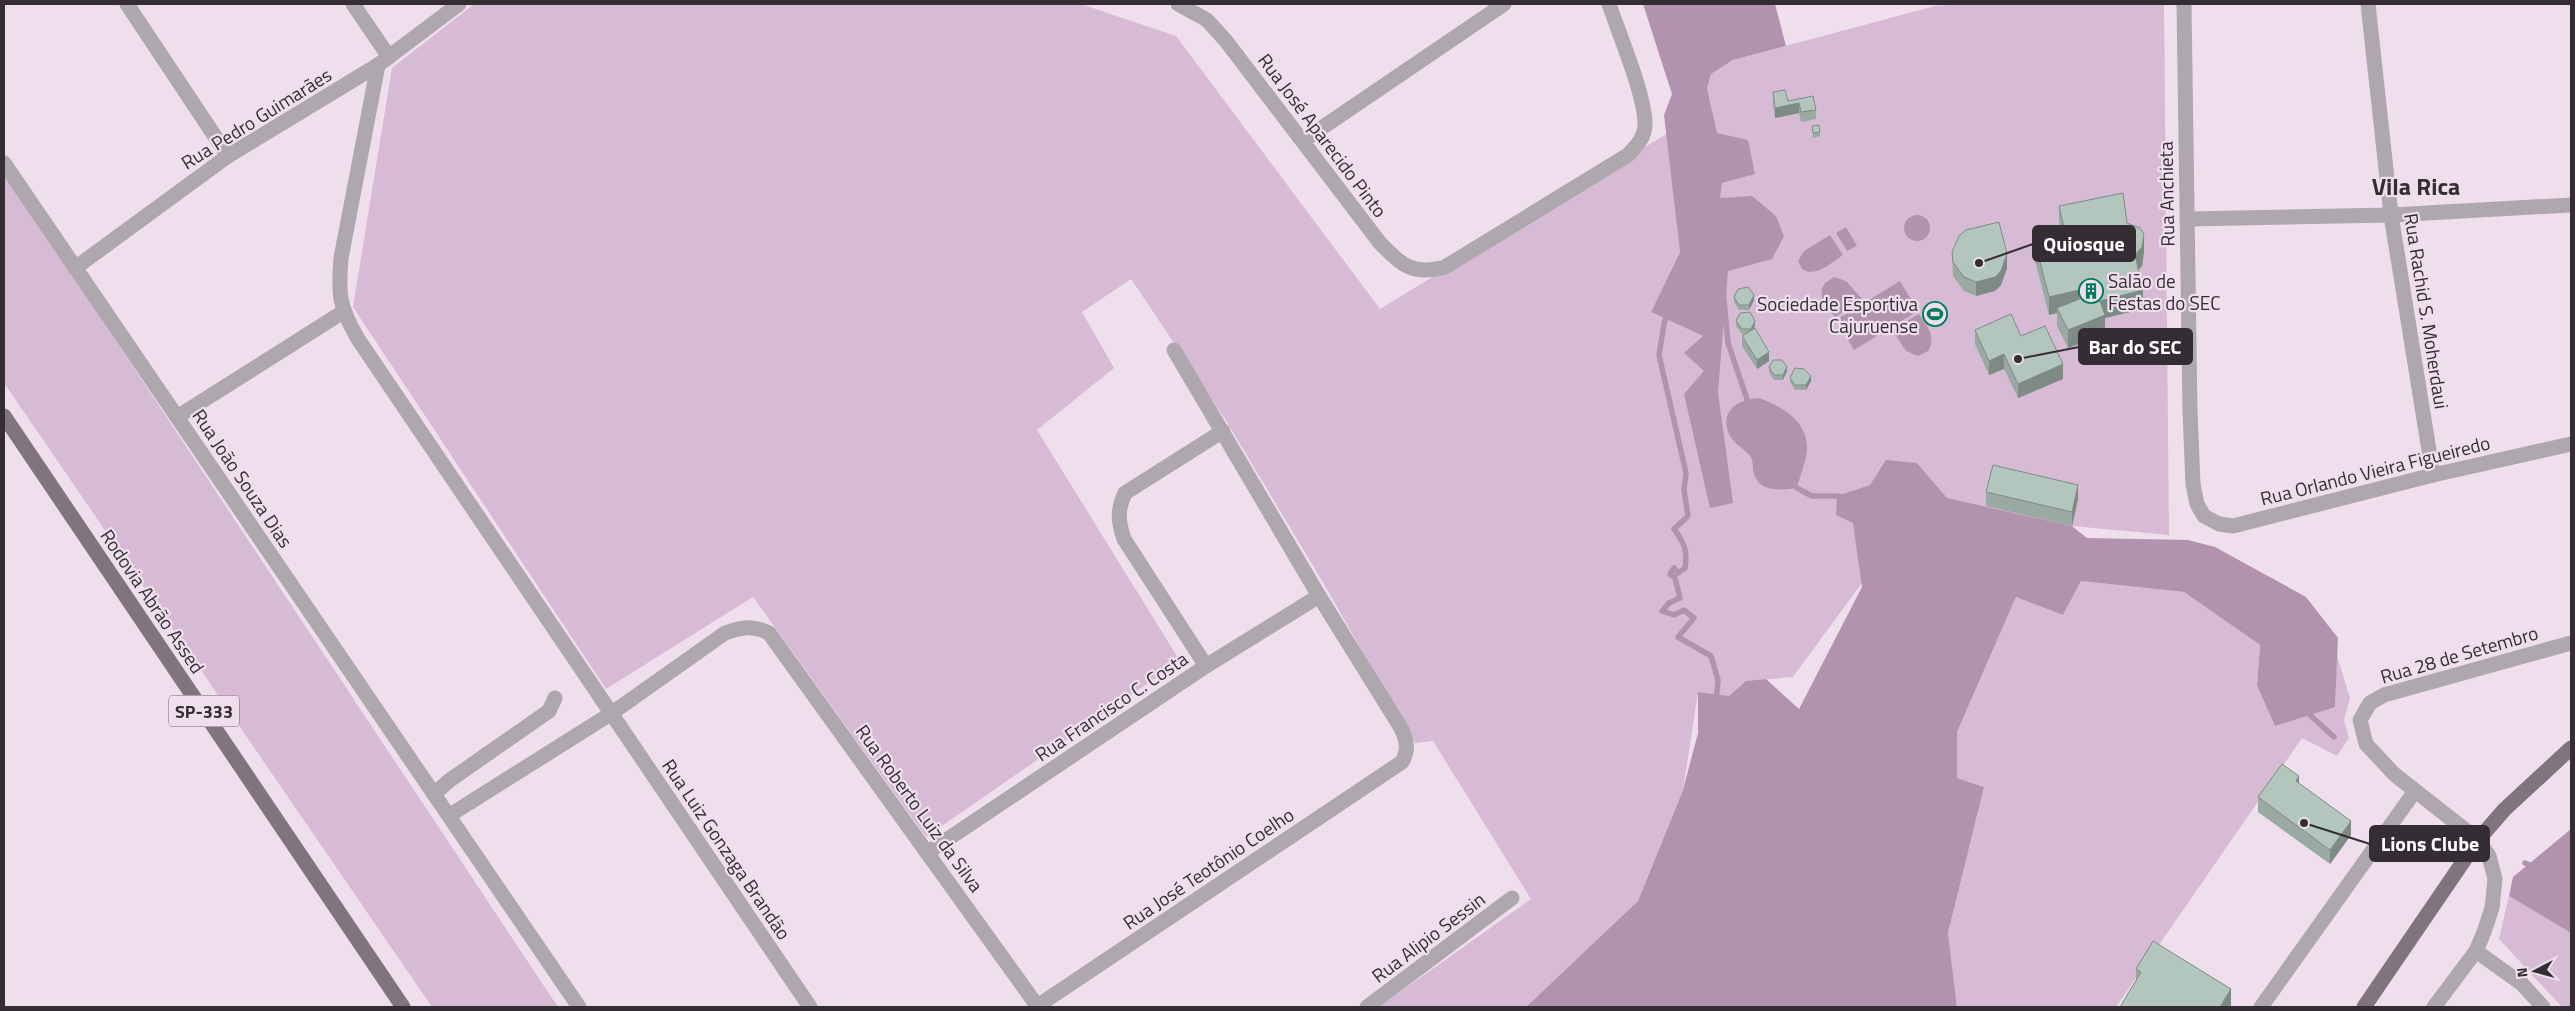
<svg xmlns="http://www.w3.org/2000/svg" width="2575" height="1011" font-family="'Titillium Web',sans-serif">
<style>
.green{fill:#d7bbd4}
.forest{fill:#b293ae}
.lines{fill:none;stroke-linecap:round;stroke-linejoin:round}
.stream{stroke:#b293ae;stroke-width:5.5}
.minor{stroke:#aea7ad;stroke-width:15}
.major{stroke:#80747e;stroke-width:15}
.wall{fill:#9aaaa3}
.shaded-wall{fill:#7d8b84}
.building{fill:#b3c6bd;stroke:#7d8b84}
.labels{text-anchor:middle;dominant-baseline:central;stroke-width:4.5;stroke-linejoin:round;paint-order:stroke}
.shield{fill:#efdfed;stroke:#6c636c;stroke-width:1}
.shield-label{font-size:18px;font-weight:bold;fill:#342e34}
.street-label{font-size:19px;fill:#342e34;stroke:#efdfed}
.poi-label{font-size:19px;fill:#342e34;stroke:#efdfed;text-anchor:start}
.district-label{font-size:24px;font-weight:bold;fill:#342e34;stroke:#efdfed}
.leader{fill:none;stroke:#342e34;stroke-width:2}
.callout-dot{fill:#342e34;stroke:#efdfed;stroke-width:2}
.callout{fill:#342e34;stroke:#342e34;stroke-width:2}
.callout-label{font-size:20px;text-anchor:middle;font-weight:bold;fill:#fff}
</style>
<rect width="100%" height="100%" fill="#efdfed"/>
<!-- green -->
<g class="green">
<path d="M 474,4 L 1081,4 L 1176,36 L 1380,309 L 1668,133 L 1680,252 L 1651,312 L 1703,336 L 1710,507 L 1718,505 L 1707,89 L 1711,74 L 1733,60 L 1935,6 L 1963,4 L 2164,4 L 2169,535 L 2072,526 L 1927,494 L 1793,677 L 1747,681 L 1729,696 L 1698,692 L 1683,790 L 1638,901 L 1526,1007 L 1379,1007 L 1531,899 L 1433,741 L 1415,743 L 1324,584 L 1225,419 L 1131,279 L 1082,312 L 1114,368 L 1037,430 L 1180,661 L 926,837 L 753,597 L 606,689 L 353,307 L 392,68 Z"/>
<path d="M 4,172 L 558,1007 L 432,1007 L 4,383 Z"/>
<path d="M 2081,581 L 2184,592 L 2260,645 L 2257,685 L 2335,707 L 2337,656 L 2350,698 L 2344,720 L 2349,738 L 2337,756 L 2302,738 L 2116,1007 L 1957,1007 L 1948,933 L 1984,787 L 1957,778 L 1957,732 L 2016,597 L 2063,615 Z"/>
<path d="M 2509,896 L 2571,933 L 2571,1007 L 2562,1007 L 2499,939 Z"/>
</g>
<!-- forest -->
<g class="forest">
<path d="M 1643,4 L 1775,4 L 1786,46 L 1733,60 L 1711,74 L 1707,89 L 1717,133 L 1748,140 L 1755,174 L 1722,183 L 1720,198 L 1752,196 L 1776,216 L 1784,236 L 1772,259 L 1728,271 L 1718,392 L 1733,503 L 1710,508 L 1684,394 L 1704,371 L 1684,353 L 1703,336 L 1651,312 L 1680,252 L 1664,115 L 1672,94 Z"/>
<circle cx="1917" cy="228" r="13"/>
<path d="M 1846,227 L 1857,246 L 1847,251 L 1836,233 Z"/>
<path d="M 1830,235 L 1843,255 C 1831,263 1816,278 1802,269 L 1798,261 L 1804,251 Z"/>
<path d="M 1834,277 L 1846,281 L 1863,300 L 1835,317 C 1827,307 1816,296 1825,283 Z"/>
<path d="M 1900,281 L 1918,311 L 1854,350 L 1836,320 Z"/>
<path d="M 1919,314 C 1927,326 1937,337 1928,351 L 1918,356 L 1906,351 L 1892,330 Z"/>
<path d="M 1759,398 C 1781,406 1805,419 1807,445 C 1808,458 1800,475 1797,488 C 1782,490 1760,493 1754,474 C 1752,468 1754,461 1750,456 C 1744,449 1732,442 1729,434 C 1719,410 1739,399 1759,398 Z"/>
<path d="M 1886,460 L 1917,463 L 1947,498 L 2072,526 L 2087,538 L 2188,540 L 2215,547 L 2306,597 L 2338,638 L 2335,707 L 2275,726 L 2257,685 L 2260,645 L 2184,592 L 2081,581 L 2063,615 L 2016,597 L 1957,732 L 1957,778 L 1984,787 L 1948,933 L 1957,1007 L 1526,1007 L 1638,901 L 1683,790 L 1698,733 L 1698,692 L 1729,696 L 1746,681 L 1766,679 L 1799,709 L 1862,587 L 1853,523 L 1836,515 L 1837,496 L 1870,485 Z"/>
<path d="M 2571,829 L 2571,933 L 2509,896 L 2513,877 Z"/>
</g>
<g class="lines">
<!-- stream -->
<g class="stream">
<path d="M 1702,202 L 1703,219 L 1723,289 L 1728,343 L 1747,399"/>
<path d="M 1797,488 L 1812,496 L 1837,496 L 1902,512 L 1939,531 L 1998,545 L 2026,543 L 2083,556 L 2107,551 L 2137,555 L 2158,554 L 2176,564 L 2209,555 L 2219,572 L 2242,588 L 2303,603 L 2328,643 L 2317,681 L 2310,715 L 2334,737"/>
<path d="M 1869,505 L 1889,642 L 1922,697 L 1898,1007"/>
<path d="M 2525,863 L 2571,884"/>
<path d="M 1580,1007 L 1614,986 L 1676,910 L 1697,838 L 1724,789 L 1735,753 L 1714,723 L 1718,680 L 1711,656 L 1678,637 L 1694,618 L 1684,610 L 1674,615 L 1662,611 L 1669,603 L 1680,598 L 1675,578 L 1670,574 L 1674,568 L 1678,573 L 1685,568 C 1688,552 1684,542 1674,529 L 1688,516 L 1684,490 L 1686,473 L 1659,355 L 1664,324 L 1676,286 L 1692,254 L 1697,216 L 1702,197 L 1698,71 L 1704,47 L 1721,4"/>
</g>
<!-- minor -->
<g class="minor">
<path d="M 127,4 L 228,156"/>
<path d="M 353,4 L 389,57"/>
<path d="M 1178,4 L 1207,20 L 1226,41 L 1380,243 C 1402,265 1412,276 1445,267 L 1628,155 C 1636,146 1644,139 1645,126 C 1646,97 1619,34 1609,4"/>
<path d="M 2184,4 L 2190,412 L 2193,484 L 2197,504 L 2204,516 L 2219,524 L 2233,526 L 2433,475 L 2571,444"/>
<path d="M 2368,4 L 2391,215 L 2433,475"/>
<path d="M 378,65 L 341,258 C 338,295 339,306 358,339 L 810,1007"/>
<path d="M 1304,140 L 1504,4"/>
<path d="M 4,163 L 579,1007"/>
<path d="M 2187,219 L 2391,215 L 2571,205"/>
<path d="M 75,268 L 228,156 L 378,65 L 459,4"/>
<path d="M 177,417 L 343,312"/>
<path d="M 1206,666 L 1124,539 C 1118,521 1117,510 1125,493 L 1223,431"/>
<path d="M 434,794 L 450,780 L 549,711 L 555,698"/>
<path d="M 450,815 L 612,713 L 725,633 C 742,627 753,625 769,633 L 1038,1007"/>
<path d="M 927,853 L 1206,666 L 1319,596"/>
<path d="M 2476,951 L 2522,984 L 2543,1007"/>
<path d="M 1036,1007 L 1402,762 C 1409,750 1407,741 1401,728 L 1319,596 L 1174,350"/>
<path d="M 1367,1007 L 1512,898"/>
<path d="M 2261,1007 L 2415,791"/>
<path d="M 2434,1007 L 2476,951 L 2484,932 L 2492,908 L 2495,879 L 2489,856 L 2478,840 L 2394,774 L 2366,744 L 2360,720 L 2370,703 L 2384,695 L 2571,643"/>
</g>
<!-- major -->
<g class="major">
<path d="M 4,416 L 403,1007"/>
<path d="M 2364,1007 L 2478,840 L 2504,810 L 2571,748"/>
</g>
</g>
<!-- wall -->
<g class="wall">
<path d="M 1773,92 L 1788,101 L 1816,110 L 1816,119 L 1801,122 L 1799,113 L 1775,118 L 1773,102 Z"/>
<path d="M 1812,126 L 1820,132 L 1820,136 L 1813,138 Z"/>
<path d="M 2059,206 L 2127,223 L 2144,252 L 2142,266 L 2138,270 L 2143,309 L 2105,318 L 2105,334 L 2068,348 L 2057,326 L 2057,313 L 2049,315 L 2033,253 L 2033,234 L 2060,229 L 2059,224 Z"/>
<path d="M 1952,252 L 2007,268 L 2001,285 L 1995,291 L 1976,296 L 1964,291 L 1953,276 Z"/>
<path d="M 1734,297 L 1754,300 L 1749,310 L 1739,310 L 1734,302 Z"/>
<path d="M 1736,321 L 1755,325 L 1754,329 L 1769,361 L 1757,369 L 1742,346 L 1742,336 L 1745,334 L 1742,334 L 1736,326 Z"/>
<path d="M 1975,330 L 2021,336 L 2063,379 L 2018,398 L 2004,369 L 1989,375 L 1975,344 Z"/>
<path d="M 1769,367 L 1787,371 L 1783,380 L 1774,380 L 1769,372 Z"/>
<path d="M 1790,378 L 1811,381 L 1806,390 L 1795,390 L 1790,382 Z"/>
<path d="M 1986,492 L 2078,499 L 2072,526 L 1986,506 Z"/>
<path d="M 2299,784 L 2351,835 L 2330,864 L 2258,812 L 2258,797 Z"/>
<path d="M 2136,969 L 2231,1007 L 2136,981 Z"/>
</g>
<!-- shaded-wall -->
<g class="shaded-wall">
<path d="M 1799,103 L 1799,113 L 1775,118 L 1775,108 Z"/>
<path d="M 2144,234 L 2144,252 L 2142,266 L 2135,273 L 2135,255 Z"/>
<path d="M 2007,254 L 2007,268 L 2001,285 L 1995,291 L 1976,296 L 1976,282 Z"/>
<path d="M 2079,290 L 2079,308 L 2057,308 L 2057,313 L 2049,315 L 2049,297 Z"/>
<path d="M 2143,290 L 2143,309 L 2105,318 L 2105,334 L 2068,348 L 2068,330 L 2100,301 Z"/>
<path d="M 1754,295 L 1754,300 L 1749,310 L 1749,305 Z"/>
<path d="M 1755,321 L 1755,325 L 1751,334 L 1751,329 Z"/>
<path d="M 1769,352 L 1769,361 L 1757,369 L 1757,360 Z"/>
<path d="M 2004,354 L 2004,369 L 1989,375 L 1989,361 Z"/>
<path d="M 2063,364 L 2063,379 L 2018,398 L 2018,384 Z"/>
<path d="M 1787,367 L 1787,371 L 1783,380 L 1783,375 Z"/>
<path d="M 1811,376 L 1811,381 L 1806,390 L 1806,385 Z"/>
<path d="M 2078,485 L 2078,499 L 2072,526 L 2072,512 Z"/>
<path d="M 2299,776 L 2299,790 L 2296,781 Z"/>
<path d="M 2351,821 L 2351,835 L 2330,864 L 2330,850 Z"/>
<path d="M 2231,989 L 2231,1007 L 2220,1007 Z"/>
</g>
<!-- building -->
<g class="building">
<path d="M 1785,90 L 1788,101 L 1813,96 L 1816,110 L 1801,112 L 1799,103 L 1775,108 L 1773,92 Z"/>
<path d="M 1819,125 L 1820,132 L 1813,133 L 1812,126 Z"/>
<path d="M 2123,193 L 2127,223 L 2140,228 L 2144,234 L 2142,247 L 2135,255 L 2143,290 L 2100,301 L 2105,315 L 2068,330 L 2057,308 L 2082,298 L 2079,290 L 2049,297 L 2033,234 L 2064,228 L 2059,206 Z"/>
<path d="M 1999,222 L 2007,254 L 2001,271 L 1995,277 L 1976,282 L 1964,277 L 1953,262 L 1952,252 L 1959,236 L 1966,230 Z"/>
<path d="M 1748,287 L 1754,295 L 1749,305 L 1739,305 L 1734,297 L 1738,289 Z"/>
<path d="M 1750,312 L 1755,321 L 1751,329 L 1742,329 L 1736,321 L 1740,313 Z"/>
<path d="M 2011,314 L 2021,336 L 2045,326 L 2063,364 L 2018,384 L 2004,354 L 1989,361 L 1975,330 Z"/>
<path d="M 1755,328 L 1769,352 L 1757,360 L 1742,336 Z"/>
<path d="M 1773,360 L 1782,360 L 1787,367 L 1783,375 L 1774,375 L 1769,367 Z"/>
<path d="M 1795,368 L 1804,369 L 1811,376 L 1806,385 L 1795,385 L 1790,378 Z"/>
<path d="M 1993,465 L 2078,485 L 2072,512 L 1986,492 Z"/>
<path d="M 2282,764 L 2299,776 L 2296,781 L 2351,821 L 2330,850 L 2258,797 Z"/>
<path d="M 2153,941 L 2231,989 L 2220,1007 L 2120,1007 L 2141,972 L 2136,969 Z"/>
</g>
<!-- icons -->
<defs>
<symbol id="building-ring" viewBox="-11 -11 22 22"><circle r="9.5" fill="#efdfed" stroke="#007c5b" stroke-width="1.5"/><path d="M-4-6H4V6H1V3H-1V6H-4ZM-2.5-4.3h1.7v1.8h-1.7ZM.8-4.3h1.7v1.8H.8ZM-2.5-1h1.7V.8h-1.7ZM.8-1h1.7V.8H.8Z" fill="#007c5b"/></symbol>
<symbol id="stadium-ring" viewBox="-11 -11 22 22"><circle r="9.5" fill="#efdfed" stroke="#007c5b" stroke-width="1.5"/><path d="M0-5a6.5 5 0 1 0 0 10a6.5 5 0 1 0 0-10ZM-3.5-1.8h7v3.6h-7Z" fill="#007c5b"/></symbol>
</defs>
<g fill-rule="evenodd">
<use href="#building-ring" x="2077" y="277" width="28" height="28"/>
<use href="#stadium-ring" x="1921" y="300" width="28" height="28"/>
</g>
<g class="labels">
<!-- shield labels -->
<rect class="shield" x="169" y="695.5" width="70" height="31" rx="4"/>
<g class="shield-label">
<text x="204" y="711">SP-333</text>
</g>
<!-- street labels -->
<g class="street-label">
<text transform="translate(256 118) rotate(-32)">Rua Pedro Guimarães</text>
<text transform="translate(1323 135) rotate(53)">Rua José Aparecido Pinto</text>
<text transform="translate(2166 194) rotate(-91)">Rua Anchieta</text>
<text transform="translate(2427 311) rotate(81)">Rua Rachid S. Moherdaui</text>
<text transform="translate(2375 470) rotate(-14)">Rua Orlando Vieira Figueiredo</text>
<text transform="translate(243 478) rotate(56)">Rua João Souza Dias</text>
<text transform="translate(153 601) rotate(56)">Rodovia Abrão Assed</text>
<text transform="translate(2459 654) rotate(-16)">Rua 28 de Setembro</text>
<text transform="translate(1111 706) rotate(-34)">Rua Francisco C. Costa</text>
<text transform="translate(920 808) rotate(54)">Rua Roberto Luiz da Silva</text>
<text transform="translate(727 849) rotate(56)">Rua Luiz Gonzaga Brandão</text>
<text transform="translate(1208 868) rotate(-34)">Rua José Teotônio Coelho</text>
<text transform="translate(1428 937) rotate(-37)">Rua Alipio Sessin</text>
</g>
<!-- poi labels -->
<g class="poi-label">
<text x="2108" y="280">Salão de<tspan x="2108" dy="22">Festas do SEC</tspan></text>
<text x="1918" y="303" text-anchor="end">Sociedade Esportiva<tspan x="1918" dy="22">Cajuruense</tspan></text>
</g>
<!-- district labels -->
<g class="district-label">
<text x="2416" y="186">Vila Rica</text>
</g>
</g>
<!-- callouts -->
<path class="leader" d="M1979 263L2033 244M2018 359L2079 347M2304 823L2370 844"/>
<g class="callout-dot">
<circle cx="1979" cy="263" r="5"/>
<circle cx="2018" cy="359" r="5"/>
<circle cx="2304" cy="823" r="5"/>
</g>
<g class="callout">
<rect x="2033" y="226" width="102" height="35" rx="5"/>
<rect x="2079" y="329" width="113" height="35" rx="5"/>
<rect x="2370" y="826" width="119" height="35" rx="5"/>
</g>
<g class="callout-label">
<text x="2084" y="251">Quiosque</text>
<text x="2135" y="354">Bar do SEC</text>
<text x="2430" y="851">Lions Clube</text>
</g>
<!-- border -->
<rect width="2575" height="1011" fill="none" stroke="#342e34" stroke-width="10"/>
<!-- north arrow -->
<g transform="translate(2535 971) rotate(264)" stroke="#efdfed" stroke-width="4" paint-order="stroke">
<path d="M0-4L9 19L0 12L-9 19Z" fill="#342e34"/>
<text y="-8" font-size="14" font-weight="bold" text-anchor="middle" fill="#342e34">N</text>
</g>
</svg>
